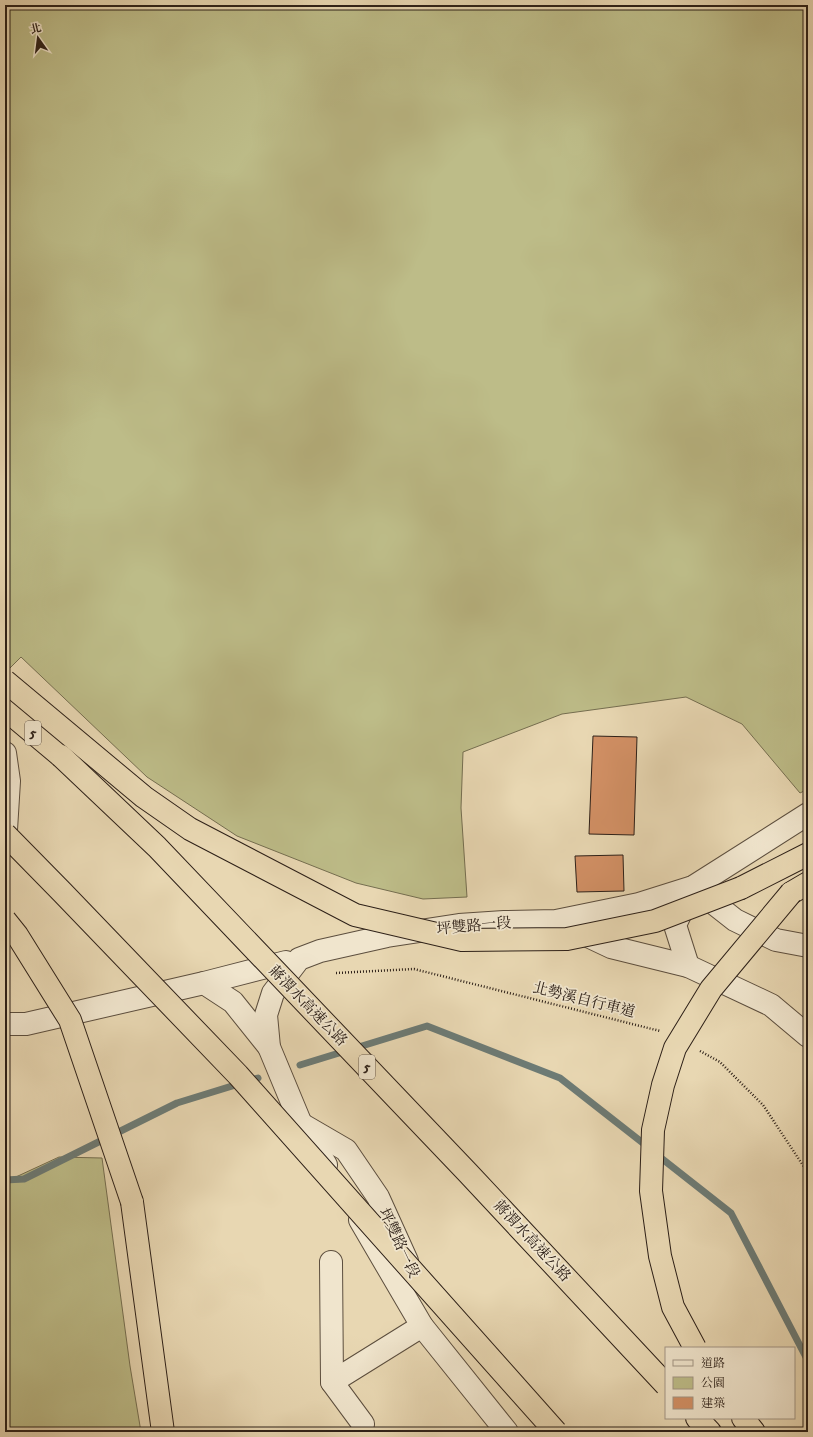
<svg xmlns="http://www.w3.org/2000/svg" width="813" height="1437" font-family="'IM FELL DW Pica','Noto Serif TC',serif">
<style>
.green{fill:#bdbc88;stroke:#756e50}
.lines{fill:none;stroke-linecap:round;stroke-linejoin:round}
.stream{stroke:#6d7b75;stroke-width:7}
.building{fill:#d29065;stroke:#2d2018}
.minor-casing{stroke:#5c4e3e;stroke-width:24}
.highway-casing{stroke:#2d2018;stroke-width:24}
.path{stroke:#2d2018;stroke-width:2.5;stroke-dasharray:1 2;stroke-linecap:butt}
.minor{stroke:#f0e5cd;stroke-width:22}
.highway{stroke:#e8d7b2;stroke-width:22}
.highway-bridge-casing{stroke:#2d2018;stroke-width:24;stroke-linecap:butt}
.highway-bridge{stroke:#e8d7b2;stroke-width:22}
.labels{text-anchor:middle;dominant-baseline:central;stroke-width:3.5;stroke-linejoin:round;paint-order:stroke}
.shield{fill:#f0e5cd;stroke:#685b4e;stroke-width:1}
.shield-label{font-size:14px;font-weight:bold;fill:#2d2018}
.street-label{font-size:15px;fill:#2d2018;stroke:#f0e5cd}
</style>
<rect width="100%" height="100%" fill="#e8d7b2"/>
<filter id="stains"><feTurbulence type="fractalNoise" baseFrequency=".005" numOctaves="4"/><feColorMatrix values="0 0 0 0 .2 0 0 0 0 .09 0 0 0 0 .02 0 0 0 .5 -.17"/></filter>
<radialGradient id="worn" r=".72"><stop offset=".6" stop-color="#630" stop-opacity="0"/><stop offset="1" stop-color="#630" stop-opacity=".3"/></radialGradient>
<!-- green -->
<g class="green">
<path d="M 5,5 L 808,5 L 808,789 L 800,793 L 742,724 L 686,697 L 562,714 L 463,752 L 461,808 L 467,897 L 423,899 L 356,883 L 237,836 L 147,777 L 21,657 L 5,673 Z"/>
<path d="M 59,1157 L 102,1158 L 130,1366 L 141,1432 L 5,1432 L 5,1182 Z"/>
</g>
<g class="lines">
<!-- stream -->
<g class="stream">
<path d="M 300,1065 L 427,1026 L 560,1078 L 648,1147"/>
<path d="M 656,1154 L 731,1213 L 808,1361"/>
<path d="M 5,1180 L 24,1179 L 177,1103 L 258,1078"/>
</g>
</g>
<!-- building -->
<g class="building">
<path d="M 593,736 L 637,737 L 634,835 L 589,834 Z"/>
<path d="M 623,855 L 624,891 L 577,892 L 575,856 Z"/>
</g>
<g class="lines">
<defs>
<g id="minor">
<path d="M 5,753 L 9,781 L 5,846"/>
<path d="M 575,930 L 611,947 L 688,966 L 771,1005 L 808,1036"/>
<path d="M 688,966 L 675,925 L 693,887 L 735,920 L 776,940 L 808,946"/>
<path d="M 204,983 L 233,1002 L 269,1047"/>
<path d="M 5,1024 L 26,1024 L 204,983 L 286,962"/>
<path d="M 303,1125 L 346,1150 L 378,1197 L 407,1261"/>
<path d="M 326,1165 L 301,1124 L 269,1047 L 266,1015 L 273,993 L 299,959 L 320,951 L 387,936 L 459,925 L 504,922 L 556,921 L 639,904 L 693,887 L 808,814"/>
<path d="M 360,1220 L 422,1326 L 507,1432"/>
<path d="M 331,1262 L 332,1382"/>
<path d="M 363,1424 L 332,1382 L 422,1326"/>
</g>
<g id="highway">
<path d="M 5,709 L 61,756"/>
<path d="M 741,888 L 808,854"/>
<path d="M 791,893 L 808,883"/>
<path d="M 132,1202 L 163,1432"/>
<path d="M 697,1418 L 710,1432"/>
<path d="M 743,1418 L 754,1432"/>
</g>
</defs>
<!-- minor casing -->
<use href="#minor" class="minor-casing"/>
<!-- highway casing -->
<use href="#highway" class="highway-casing"/>
<!-- path -->
<g class="path">
<path d="M 336,973 L 414,969 L 660,1031"/>
<path d="M 700,1051 L 720,1062 L 763,1105 L 808,1173"/>
</g>
<!-- minor -->
<use href="#minor" class="minor"/>
<!-- highway -->
<use href="#highway" class="highway"/>
<defs>
<g id="highway-bridge">
<path d="M 5,681 L 144,797 L 190,829 L 355,915 L 462,940 L 567,939 L 655,921 L 741,888"/>
<path d="M 61,756 L 157,847 L 468,1173 L 666,1385"/>
<path d="M 5,834 L 62,892 L 238,1075 L 556,1432"/>
<path d="M 5,920 L 17,935 L 70,1020 L 132,1202"/>
<path d="M 695,1348 L 673,1307 L 660,1256 L 651,1191 L 653,1130 L 663,1085 L 675,1048 L 711,989 L 791,893"/>
</g>
</defs>
<!-- highway-bridge casing -->
<use href="#highway-bridge" class="highway-bridge-casing"/>
<!-- highway-bridge -->
<use href="#highway-bridge" class="highway-bridge"/>
</g>
<g class="labels">
<!-- shield labels -->
<g class="shield">
<rect x="25" y="721" width="16" height="24" rx="3"/>
<rect x="359" y="1055" width="16" height="24" rx="3"/>
</g>
<g class="shield-label">
<text x="33" y="733">5</text>
<text x="367" y="1067">5</text>
</g>
<!-- street labels -->
<g class="street-label">
<text transform="translate(474 926) rotate(-5)">坪雙路一段</text>
<text transform="translate(584 1000) rotate(14)">北勢溪自行車道</text>
<text transform="translate(308 1006) rotate(46)">蔣渭水高速公路</text>
<text transform="translate(532 1241) rotate(47)">蔣渭水高速公路</text>
<text transform="translate(399 1243) rotate(65)">坪雙路一段</text>
</g>
</g>
<!-- margin -->
<rect width="813" height="1437" fill="none" stroke="#e8d7b2" stroke-width="20"/>
<rect x="6" y="6" width="801" height="1425" fill="none" stroke="#2d2018" stroke-width="2"/>
<rect x="10" y="10" width="793" height="1417" fill="none" stroke="#2d2018"/>
<!-- legend -->
<rect x="665" y="1347" width="130" height="72" fill="#f0e5cd" stroke="#a29685"/>
<rect x="673" y="1360" width="20" height="6" fill="#f0e5cd" stroke="#a29685"/>
<text x="701" y="1367" font-size="12" fill="#2d2018">道路</text>
<rect x="673" y="1377" width="20" height="12" fill="#bdbc88" stroke="#a29685"/>
<text x="701" y="1387" font-size="12" fill="#2d2018">公園</text>
<rect x="673" y="1397" width="20" height="12" fill="#d29065" stroke="#a29685"/>
<text x="701" y="1407" font-size="12" fill="#2d2018">建築</text>
<!-- north arrow -->
<g transform="translate(38 38) rotate(346)" stroke="#f0e5cd" stroke-width="3" paint-order="stroke">
<path d="M0-3L7 15L0 10L-7 15Z" fill="#2d2018"/>
<text y="-6" font-size="11" font-weight="bold" text-anchor="middle" fill="#2d2018">北</text>
</g>
<rect width="100%" height="100%" filter="url(#stains)"/>
<rect width="100%" height="100%" fill="url(#worn)"/>
</svg>
